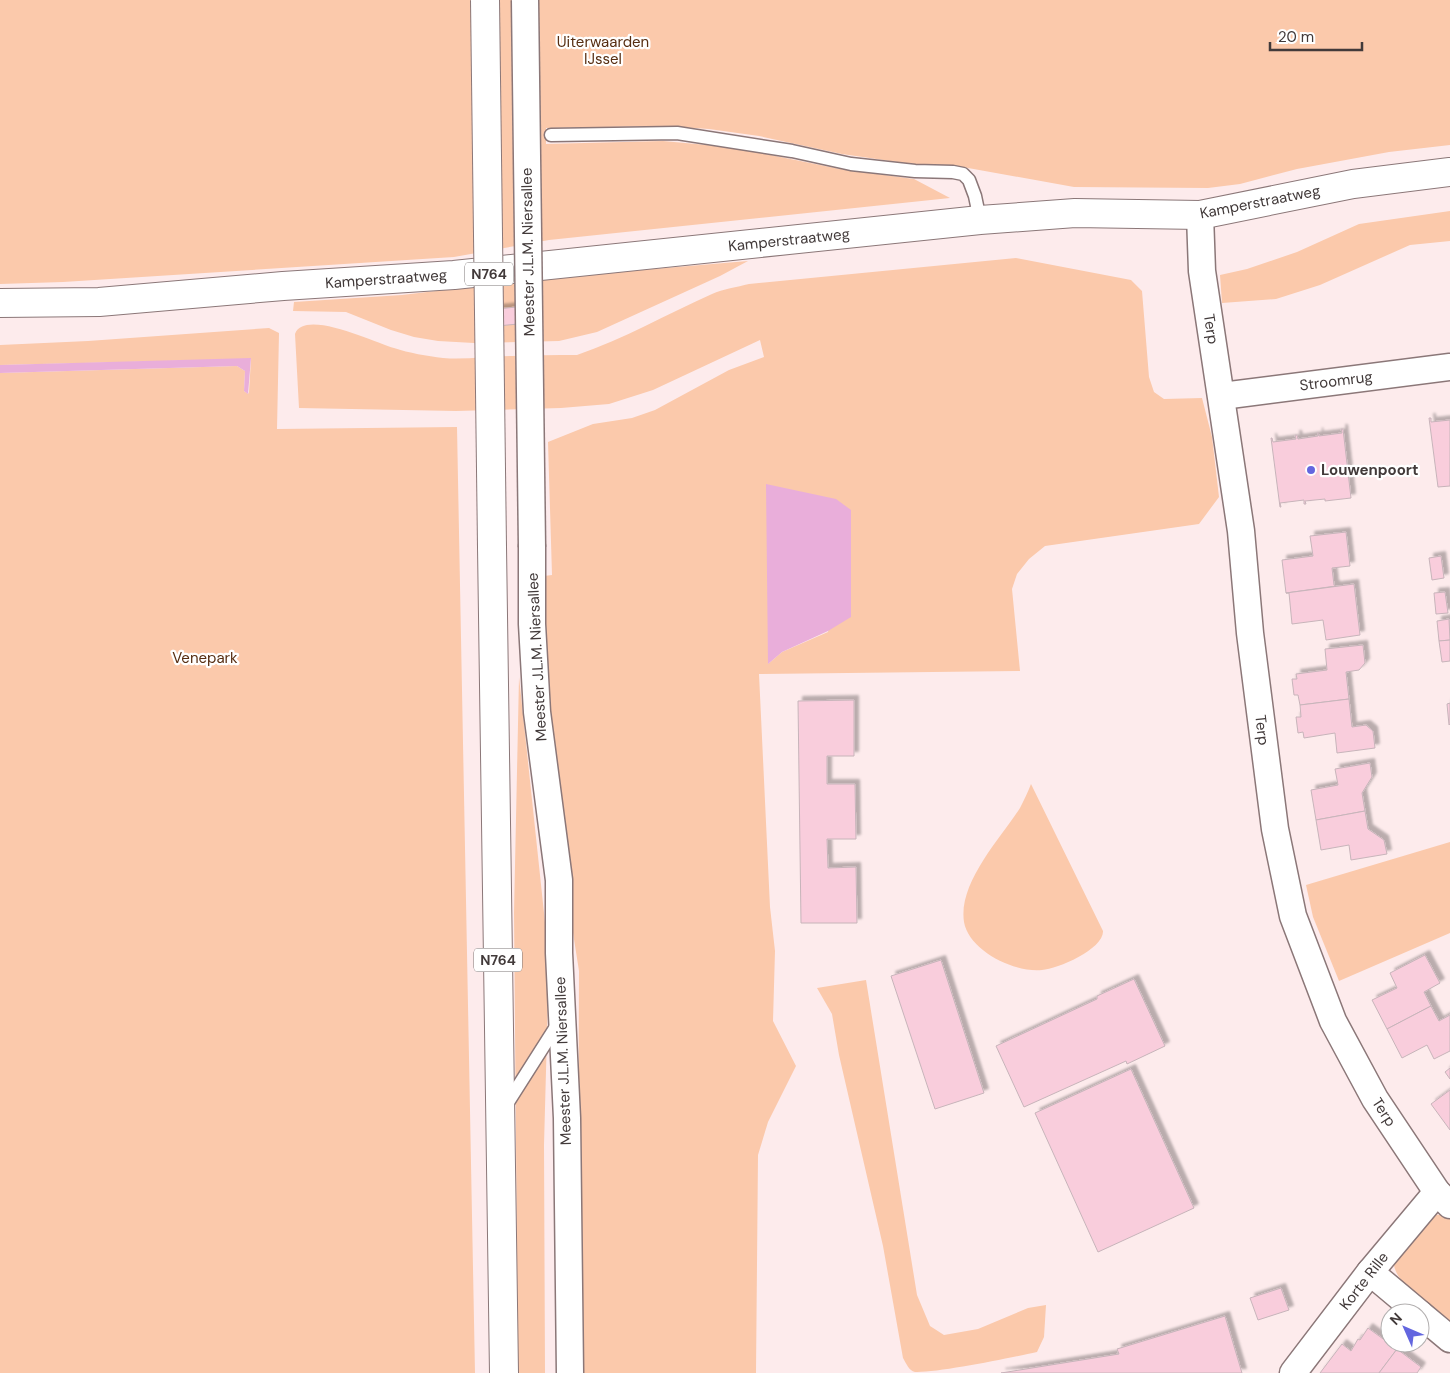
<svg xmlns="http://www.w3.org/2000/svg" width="1450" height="1373" font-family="'DM Sans',sans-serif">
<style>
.green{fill:#fbc9ab;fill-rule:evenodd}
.water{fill:#e9aeda}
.building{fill:#f9cddc;stroke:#c7b4ba;filter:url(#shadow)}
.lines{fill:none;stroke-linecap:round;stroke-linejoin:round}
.service-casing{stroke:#8b7778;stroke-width:15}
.minor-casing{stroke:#8b7778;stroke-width:29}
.secondary-casing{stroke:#8b7778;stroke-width:30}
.primary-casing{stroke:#8b7778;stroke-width:30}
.service{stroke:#fff;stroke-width:12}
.minor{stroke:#fff;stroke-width:26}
.secondary{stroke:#fff;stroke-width:28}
.primary{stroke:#fff;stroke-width:28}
.minor-bridge-casing{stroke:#8b7778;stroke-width:29;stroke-linecap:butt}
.primary-bridge-casing{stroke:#8b7778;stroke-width:30;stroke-linecap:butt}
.minor-bridge{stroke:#fff;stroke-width:26}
.primary-bridge{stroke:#fff;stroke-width:28}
.poi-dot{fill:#6366df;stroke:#fff;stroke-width:2}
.labels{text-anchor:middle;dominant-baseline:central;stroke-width:4.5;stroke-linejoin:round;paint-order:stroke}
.shield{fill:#fff;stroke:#7b7575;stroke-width:1}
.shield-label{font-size:14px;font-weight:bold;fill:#423a3a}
.park-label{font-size:15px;fill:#572e12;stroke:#fff}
.street-label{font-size:15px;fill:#423a3a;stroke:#fff}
.poi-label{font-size:15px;font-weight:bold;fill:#423a3a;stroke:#fff;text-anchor:start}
</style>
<defs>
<filter id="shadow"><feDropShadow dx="4.5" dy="-4.5" stdDeviation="1" flood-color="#0004"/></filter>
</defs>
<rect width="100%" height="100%" fill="#fdebec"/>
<!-- green -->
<g class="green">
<path d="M 0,0 L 1450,0 L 1450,145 L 1389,152 L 1297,169 L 1240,184 L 1208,188 L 1074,187 L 957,166 L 911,164 L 842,154 L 759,136 L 709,129 L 664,126 L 546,128 L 546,144 L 663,141 L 707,145 L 756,152 L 840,169 L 914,179 L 950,198 L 549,240 L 454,257 L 63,282 L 0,284 Z"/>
<path d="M 1450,211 L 1450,241 L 1410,245 L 1320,285 L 1276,299 L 1222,303 L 1220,275 L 1247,269 L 1297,252 L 1359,224 Z"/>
<path d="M 1016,258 L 1131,280 L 1142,291 L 1149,377 L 1154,392 L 1164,399 L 1202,398 L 1212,437 L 1219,497 L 1199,524 L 1045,546 L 1029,559 L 1017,574 L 1012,589 L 1020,671 L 759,674 L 770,907 L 775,951 L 773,1021 L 796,1066 L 768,1122 L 758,1155 L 756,1373 L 581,1373 L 578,1244 L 579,971 L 566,888 L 544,632 L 544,576 L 552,575 L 548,442 L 593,424 L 632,418 L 655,410 L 729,370 L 764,357 L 760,340 L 653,390 L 609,404 L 561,408 L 456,411 L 299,408 L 295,334 C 304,308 376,343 394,348 C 409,353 427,356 443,358 C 465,360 489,356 512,356 C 534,355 555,355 577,355 C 624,339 667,314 712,294 C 723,289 737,287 749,284 ZM 851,510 L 828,632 L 782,652 L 768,664 Z"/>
<path d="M 748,261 L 720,276 L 597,332 L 559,341 L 474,343 L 438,341 L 414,337 L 391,330 L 346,312 L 293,311 L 294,302 L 402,295 L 547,278 Z"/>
<path d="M 269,328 L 279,333 L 277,429 L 457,427 L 475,1373 L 0,1373 L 0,373 L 237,366 L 245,371 L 244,391 L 248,394 L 249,392 L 251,359 L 0,365 L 0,345 L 88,341 Z"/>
<path d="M 519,677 L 549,960 L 544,1145 L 545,1373 L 518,1373 L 514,913 Z"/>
<path d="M 1031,784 L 1103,931 C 1104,949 1058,969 1042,970 C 1015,973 969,951 964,922 C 958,883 1000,839 1020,808 C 1024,800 1028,792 1031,784 Z"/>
<path d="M 1450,842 L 1450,933 L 1339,981 L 1313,917 L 1306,885 Z"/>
<path d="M 866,980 L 917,1295 L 930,1326 L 944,1335 L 978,1329 L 1028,1308 L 1046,1305 L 1044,1337 L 1037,1352 C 1010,1358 937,1373 915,1372 C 909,1371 906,1363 903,1358 L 883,1246 L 839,1055 L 832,1014 L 817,988 Z"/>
<path d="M 1428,1214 L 1441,1215 L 1450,1218 L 1450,1321 L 1403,1282 C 1395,1273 1393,1266 1393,1254 Z"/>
</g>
<!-- water -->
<g class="water">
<path d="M 251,358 L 248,394 L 244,391 L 245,371 L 237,366 L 0,373 L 0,365 Z"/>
<path d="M 766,484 L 836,499 L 851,510 L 851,617 L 828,631 L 782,652 L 768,664 Z"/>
</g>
<!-- building -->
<g class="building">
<path d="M 527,306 L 529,323 L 497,326 L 496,309 Z"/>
<path d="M 1429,418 L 1431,418 L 1431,422 L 1450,420 L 1450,486 L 1438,487 Z"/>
<path d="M 1341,429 L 1343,429 L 1351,498 L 1325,501 L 1325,499 L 1305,501 L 1306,504 L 1304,504 L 1304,500 L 1280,503 L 1281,507 L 1280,507 L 1271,438 L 1272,438 L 1273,442 L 1296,439 L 1295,435 L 1297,435 L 1298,439 L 1318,436 L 1318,432 L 1319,436 L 1342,433 Z"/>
<path d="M 1346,532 L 1350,566 L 1332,568 L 1334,585 L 1336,586 L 1286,593 L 1282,560 L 1313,556 L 1310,536 Z"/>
<path d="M 1441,556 L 1444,578 L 1432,580 L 1429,558 Z"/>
<path d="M 1354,584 L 1360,635 L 1326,640 L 1323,620 L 1292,624 L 1289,593 L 1286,593 Z"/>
<path d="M 1445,592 L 1448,613 L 1436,614 L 1434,593 Z"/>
<path d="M 1449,619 L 1450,640 L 1439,641 L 1437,621 Z"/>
<path d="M 1450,640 L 1450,661 L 1442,662 L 1439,641 Z"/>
<path d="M 1363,645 L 1365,663 L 1359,670 L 1346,672 L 1349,699 L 1300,705 L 1298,695 L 1294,695 L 1292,679 L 1297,679 L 1296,674 L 1327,670 L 1325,649 Z"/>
<path d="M 1349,699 L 1352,727 L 1366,725 L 1373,731 L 1375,748 L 1337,753 L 1335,733 L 1304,738 L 1303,732 L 1298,733 L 1296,717 L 1301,717 L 1300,705 Z"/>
<path d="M 854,700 L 854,756 L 827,756 L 827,784 L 855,784 L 856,839 L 827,839 L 828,868 L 856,867 L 857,923 L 801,923 L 798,701 Z"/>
<path d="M 1450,703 L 1450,724 L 1449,725 L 1447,704 Z"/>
<path d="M 1370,763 L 1372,777 L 1362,793 L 1365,811 L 1316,820 L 1311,790 L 1338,785 L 1335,769 Z"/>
<path d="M 1365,811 L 1368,829 L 1384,840 L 1387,854 L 1351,860 L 1349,845 L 1321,850 L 1316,820 Z"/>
<path d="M 1425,955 L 1440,983 L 1424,992 L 1431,1006 L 1387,1029 L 1372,1000 L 1397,988 L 1390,973 Z"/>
<path d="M 941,960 L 984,1093 L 935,1109 L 891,976 Z"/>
<path d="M 1134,979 L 1165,1046 L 1127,1064 L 1126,1061 L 1024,1107 L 996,1046 L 1097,999 L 1097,996 Z"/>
<path d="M 1431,1006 L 1439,1021 L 1450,1015 L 1450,1051 L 1434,1059 L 1427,1045 L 1402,1058 L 1387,1029 Z"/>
<path d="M 1450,1068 L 1450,1079 L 1445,1072 Z"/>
<path d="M 1131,1069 L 1194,1208 L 1098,1252 L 1035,1113 Z"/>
<path d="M 1450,1090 L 1450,1130 L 1431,1104 Z"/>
<path d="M 1281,1288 L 1289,1310 L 1258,1320 L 1250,1298 Z"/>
<path d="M 1225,1316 L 1242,1373 L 1001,1373 L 1119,1354 L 1117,1349 Z"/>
<path d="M 1368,1328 L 1397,1349 L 1379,1373 L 1320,1373 L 1342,1344 L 1351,1351 L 1358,1339 L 1360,1340 Z"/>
<path d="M 1397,1349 L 1421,1367 L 1417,1373 L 1379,1373 Z"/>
</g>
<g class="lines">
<defs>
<g id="service">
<path d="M 551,135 L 677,133 L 792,151 L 851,164 L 915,171 L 953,172 L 963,174 L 969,180 L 975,196 L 980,220"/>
<path d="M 505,1107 L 559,1022"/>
</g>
<g id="minor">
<path d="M 1200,215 L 1202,271 L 1241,531 L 1250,633 L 1275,829 L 1293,916 L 1333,1021 L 1375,1099 L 1437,1192 L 1450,1205"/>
<path d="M 1222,396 L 1450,367"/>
<path d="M 532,547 L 532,624 L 537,712 L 559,880 L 559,953 L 567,1118 L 570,1373"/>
<path d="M 1370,1272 L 1419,1313"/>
<path d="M 1420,1314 L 1450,1339"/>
<path d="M 1293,1373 L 1370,1272 L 1437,1192"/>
</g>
<path id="secondary" d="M 0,303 L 99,302 L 283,286 L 454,275 L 980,220 L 1075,213 L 1200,215 L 1353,184 L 1450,172"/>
<path id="primary" d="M 492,547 L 504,1373"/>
</defs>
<!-- service casing -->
<use href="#service" class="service-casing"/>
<!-- minor casing -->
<use href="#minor" class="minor-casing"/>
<!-- secondary casing -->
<use href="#secondary" class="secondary-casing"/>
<!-- primary casing -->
<use href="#primary" class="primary-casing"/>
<!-- service -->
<use href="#service" class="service"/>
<!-- minor -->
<use href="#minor" class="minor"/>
<!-- secondary -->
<use href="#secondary" class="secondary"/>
<!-- primary -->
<use href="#primary" class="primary"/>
<defs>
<path id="minor-bridge" d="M 525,0 L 532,547"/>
<path id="primary-bridge" d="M 485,0 L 492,547"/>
</defs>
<!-- minor-bridge casing -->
<use href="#minor-bridge" class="minor-bridge-casing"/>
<!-- primary-bridge casing -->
<use href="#primary-bridge" class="primary-bridge-casing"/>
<!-- minor-bridge -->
<use href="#minor-bridge" class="minor-bridge"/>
<!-- primary-bridge -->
<use href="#primary-bridge" class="primary-bridge"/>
</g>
<!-- markers -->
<circle class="poi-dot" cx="1311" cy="470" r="5"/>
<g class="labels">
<!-- shield labels -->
<g class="shield">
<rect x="465" y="262.5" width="48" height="23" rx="4"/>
<rect x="474" y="948.5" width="48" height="23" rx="4"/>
</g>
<g class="shield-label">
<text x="489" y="274">N764</text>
<text x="498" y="960">N764</text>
</g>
<!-- park labels -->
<g class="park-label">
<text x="603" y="42">Uiterwaarden<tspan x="603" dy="17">IJssel</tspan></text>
<text x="205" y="658">Venepark</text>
</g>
<!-- street labels -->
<g class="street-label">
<text transform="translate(1260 202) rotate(-11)">Kamperstraatweg</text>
<text transform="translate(789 240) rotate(-6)">Kamperstraatweg</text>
<text transform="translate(528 252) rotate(-91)">Meester J.L.M. Niersallee</text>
<text transform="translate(386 279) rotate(-4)">Kamperstraatweg</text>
<text transform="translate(1211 329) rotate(81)">Terp</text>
<text transform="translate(1336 381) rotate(-7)">Stroomrug</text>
<text transform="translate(537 657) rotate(-93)">Meester J.L.M. Niersallee</text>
<text transform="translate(1262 730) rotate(83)">Terp</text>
<text transform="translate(563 1061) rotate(-92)">Meester J.L.M. Niersallee</text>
<text transform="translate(1384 1112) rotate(57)">Terp</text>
<text transform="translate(1364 1281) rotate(-52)">Korte Rille</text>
</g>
<!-- poi labels -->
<g class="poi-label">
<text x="1321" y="470">Louwenpoort</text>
</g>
</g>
<!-- north arrow -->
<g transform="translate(1405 1328) rotate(315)"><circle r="24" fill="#ffffff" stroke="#b3b0b0"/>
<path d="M0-4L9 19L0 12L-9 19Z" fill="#6366df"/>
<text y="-8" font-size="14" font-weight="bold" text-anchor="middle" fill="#423a3a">N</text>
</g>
<!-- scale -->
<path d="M1270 42v8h92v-8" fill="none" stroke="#423a3a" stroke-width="2.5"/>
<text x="1278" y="42" font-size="15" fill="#423a3a" stroke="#ffffff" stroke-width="4" paint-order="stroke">20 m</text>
</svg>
